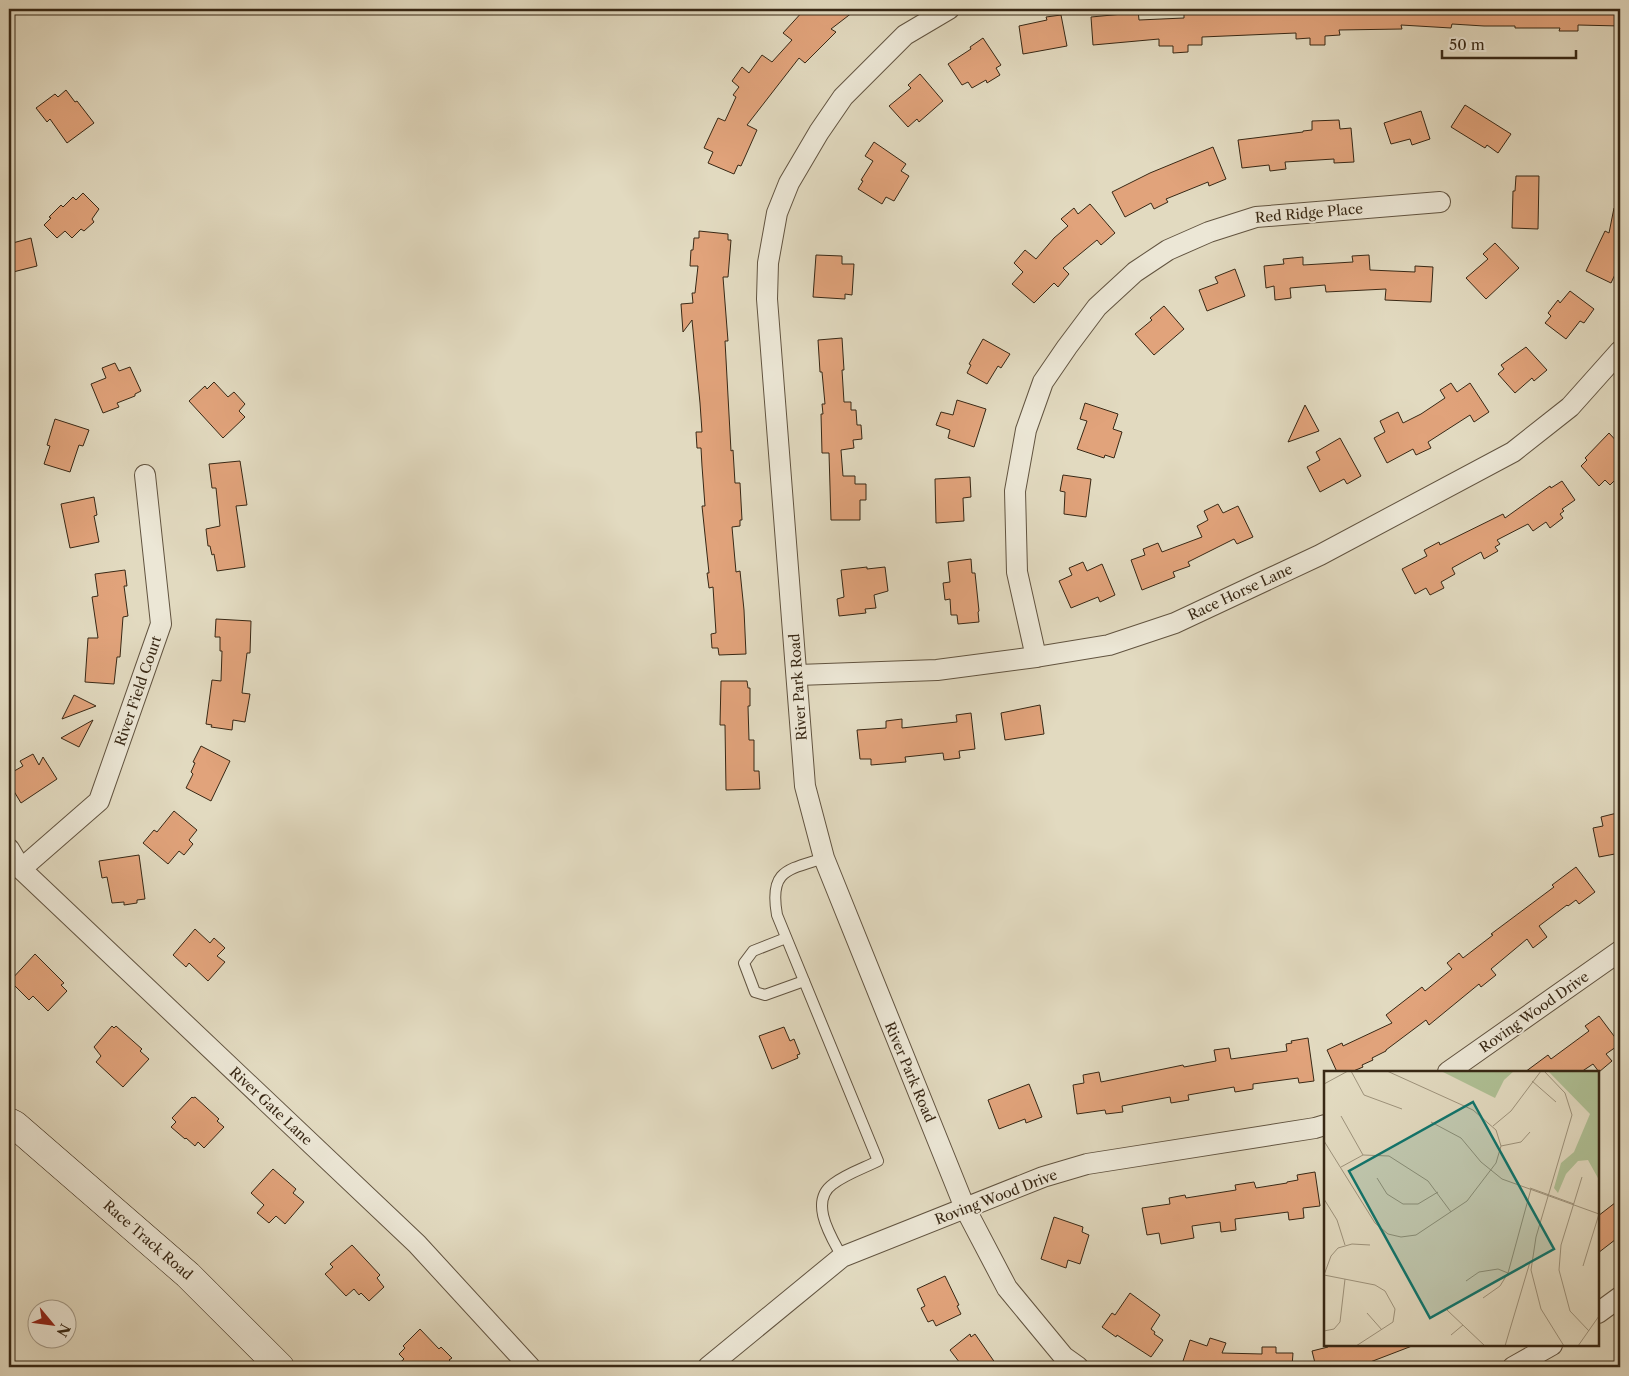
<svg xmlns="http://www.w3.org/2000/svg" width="1629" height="1376" font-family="'Libre Caslon Text',serif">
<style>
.building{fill:#e1a37b;stroke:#382815}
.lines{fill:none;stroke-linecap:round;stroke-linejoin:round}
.lane-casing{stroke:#625440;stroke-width:12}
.street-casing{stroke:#625440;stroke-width:22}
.secondary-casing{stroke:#382815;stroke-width:29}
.lane{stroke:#ece7d6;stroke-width:10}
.street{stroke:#ece7d6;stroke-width:20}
.secondary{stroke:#ece7d6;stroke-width:28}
.labels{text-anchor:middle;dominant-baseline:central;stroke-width:4;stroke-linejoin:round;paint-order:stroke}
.street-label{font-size:14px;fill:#382815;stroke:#ece7d6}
.inset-road{fill:none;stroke:#9e937c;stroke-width:1}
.view{fill:#0f766e;fill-opacity:0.15;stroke:#0f766e;stroke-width:2.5}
.inset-edge{fill:none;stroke:#382815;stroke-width:2.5}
</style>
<rect width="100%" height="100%" fill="#e2dac0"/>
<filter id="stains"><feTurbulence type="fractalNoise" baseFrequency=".004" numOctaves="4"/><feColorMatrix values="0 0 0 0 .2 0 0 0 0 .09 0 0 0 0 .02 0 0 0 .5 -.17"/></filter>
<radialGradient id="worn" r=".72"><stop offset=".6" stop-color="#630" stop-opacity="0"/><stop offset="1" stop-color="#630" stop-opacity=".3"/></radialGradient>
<!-- building -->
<g class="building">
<path d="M 815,9 L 857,9 L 831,29 L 836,32 L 805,63 L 799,58 L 747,125 L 757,130 L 741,166 L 738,165 L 734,174 L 708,163 L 713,152 L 704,148 L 718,118 L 725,121 L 736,97 L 733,95 L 739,87 L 732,81 L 742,67 L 749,73 L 762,55 L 772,62 L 792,40 L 783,33 L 804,10 L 809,15 Z"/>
<path d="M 1229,9 L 1272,9 L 1272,11 L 1313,9 L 1620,9 L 1620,26 L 1578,25 L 1578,31 L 1559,31 L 1560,28 L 1515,28 L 1515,26 L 1484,26 L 1452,24 L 1451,28 L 1401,25 L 1402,29 L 1339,30 L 1340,35 L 1325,36 L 1325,45 L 1310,45 L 1310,38 L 1296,39 L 1296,33 L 1202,37 L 1202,45 L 1188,45 L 1188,52 L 1173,53 L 1173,46 L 1159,46 L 1159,39 L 1093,45 L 1091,17 L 1123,14 L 1123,11 L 1138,10 L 1139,20 L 1184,18 L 1184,10 Z"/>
<path d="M 1061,15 L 1067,46 L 1023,54 L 1019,26 L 1047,20 L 1046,17 Z"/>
<path d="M 983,38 L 1001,65 L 996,68 L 1000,75 L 987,83 L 986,80 L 972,88 L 968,82 L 962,85 L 948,64 L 971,49 L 970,47 Z"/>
<path d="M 920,74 L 943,101 L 919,122 L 917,119 L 908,127 L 889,106 L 911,88 L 908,85 Z"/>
<path d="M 66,90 L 75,102 L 77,101 L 94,123 L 67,143 L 50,119 L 47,122 L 36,108 L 55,94 L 58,97 Z"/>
<path d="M 1465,105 L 1511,134 L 1498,153 L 1487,145 L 1485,148 L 1451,127 Z"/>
<path d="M 1421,111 L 1430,139 L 1412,145 L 1410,139 L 1391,144 L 1384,123 Z"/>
<path d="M 1339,120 L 1340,129 L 1351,128 L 1354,162 L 1334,163 L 1334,159 L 1285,162 L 1286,169 L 1270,171 L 1269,165 L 1242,168 L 1238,140 L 1303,132 L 1303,131 L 1312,130 L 1312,121 Z"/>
<path d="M 874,142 L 906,164 L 901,171 L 909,176 L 894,201 L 886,197 L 882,204 L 858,189 L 863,181 L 861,180 L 873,161 L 865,156 Z"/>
<path d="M 1213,147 L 1226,179 L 1209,186 L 1208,182 L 1166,199 L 1168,202 L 1154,209 L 1151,203 L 1125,217 L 1112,192 L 1150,173 Z"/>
<path d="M 1516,176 L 1539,176 L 1538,229 L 1512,228 L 1513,191 L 1515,191 Z"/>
<path d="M 83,193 L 99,209 L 92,219 L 94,222 L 84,231 L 81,229 L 72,238 L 65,231 L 57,238 L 44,225 L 51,218 L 49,217 L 61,205 L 63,207 L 73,197 L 76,200 Z"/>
<path d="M 1090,204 L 1115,233 L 1101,245 L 1097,240 L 1063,268 L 1069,274 L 1058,287 L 1054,283 L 1034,303 L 1012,284 L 1023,272 L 1014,263 L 1025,250 L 1036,259 L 1054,238 L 1068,226 L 1061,219 L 1074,208 L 1078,214 Z"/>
<path d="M 1614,208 L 1620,209 L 1620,264 L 1611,283 L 1586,271 L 1605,231 L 1609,233 Z"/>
<path d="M 699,231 L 728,234 L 728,240 L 731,240 L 728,277 L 723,277 L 728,341 L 725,341 L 731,451 L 733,450 L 735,483 L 740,483 L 742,520 L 740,520 L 740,526 L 732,527 L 736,572 L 740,571 L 744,610 L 746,654 L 719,655 L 718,648 L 712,648 L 711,634 L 716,633 L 713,587 L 709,588 L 707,573 L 709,573 L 702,506 L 705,506 L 702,466 L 701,448 L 697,448 L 696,432 L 702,432 L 700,403 L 692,320 L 683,332 L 681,304 L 693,303 L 692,293 L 695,293 L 698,266 L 690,266 L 691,250 L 693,250 L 694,238 L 699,238 Z"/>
<path d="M 31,238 L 37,266 L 9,273 L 9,244 Z"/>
<path d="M 1495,243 L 1519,268 L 1486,299 L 1466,278 L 1488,259 L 1483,254 Z"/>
<path d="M 816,255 L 842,256 L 842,264 L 854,264 L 852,295 L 845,294 L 845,299 L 813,297 Z"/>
<path d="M 1369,255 L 1370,270 L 1415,272 L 1415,266 L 1433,267 L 1431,302 L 1385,300 L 1386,289 L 1326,292 L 1325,285 L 1290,288 L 1291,298 L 1275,300 L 1274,286 L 1266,288 L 1264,266 L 1284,264 L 1283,259 L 1303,257 L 1303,265 L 1353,262 L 1352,256 Z"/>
<path d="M 1235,269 L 1245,296 L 1207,311 L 1199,290 L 1218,283 L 1215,277 Z"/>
<path d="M 1570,291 L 1594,309 L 1584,323 L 1580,321 L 1566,339 L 1545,323 L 1551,316 L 1548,313 L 1558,300 L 1560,303 Z"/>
<path d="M 1164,306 L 1184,329 L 1154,355 L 1135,334 L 1152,320 L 1150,318 Z"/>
<path d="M 842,338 L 844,370 L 842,370 L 844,402 L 851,402 L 851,410 L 856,410 L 857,425 L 861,425 L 862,439 L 853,440 L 854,448 L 841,450 L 843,476 L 855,476 L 855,484 L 866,484 L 866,500 L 860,500 L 860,520 L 831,520 L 829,453 L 822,453 L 821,414 L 823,414 L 822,404 L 825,404 L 822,372 L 820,372 L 818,340 Z"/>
<path d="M 983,339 L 1010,354 L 1001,368 L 998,366 L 987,384 L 967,373 L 971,365 L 969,364 Z"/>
<path d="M 1526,347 L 1547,370 L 1534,381 L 1532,378 L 1515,393 L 1498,374 L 1504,369 L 1501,365 Z"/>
<path d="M 115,363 L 119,371 L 130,367 L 141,391 L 135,394 L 135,396 L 117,403 L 119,407 L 103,413 L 91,384 L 106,378 L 102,368 Z"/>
<path d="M 214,382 L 228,397 L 234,392 L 245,404 L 239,411 L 245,417 L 223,438 L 189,401 L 205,386 L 207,389 Z"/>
<path d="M 1451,383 L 1457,392 L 1470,383 L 1489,412 L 1474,422 L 1470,415 L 1428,442 L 1431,448 L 1416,455 L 1413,449 L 1387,463 L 1374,438 L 1385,432 L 1380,421 L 1398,412 L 1403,423 L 1421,414 L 1445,398 L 1440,390 Z"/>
<path d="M 957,400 L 986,409 L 974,447 L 948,438 L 950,430 L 936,425 L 941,412 L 953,415 Z"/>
<path d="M 1085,403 L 1118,414 L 1113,429 L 1122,432 L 1114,458 L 1105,455 L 1104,458 L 1077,449 L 1087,421 L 1080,419 Z"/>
<path d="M 1305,405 L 1319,431 L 1288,442 Z"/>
<path d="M 55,419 L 89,430 L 83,446 L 79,445 L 70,472 L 44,464 L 50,446 L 47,445 Z"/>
<path d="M 1609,433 L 1620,445 L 1620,475 L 1610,485 L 1605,480 L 1599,486 L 1581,466 L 1587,460 L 1585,458 Z"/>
<path d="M 1340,438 L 1361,476 L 1347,484 L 1344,479 L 1320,492 L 1307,467 L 1320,460 L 1316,452 Z"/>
<path d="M 240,461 L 247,505 L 236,506 L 245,567 L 217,571 L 214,554 L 212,555 L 210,546 L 208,546 L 206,529 L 220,526 L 216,488 L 212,488 L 209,464 Z"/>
<path d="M 1063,475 L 1091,479 L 1086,517 L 1064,514 L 1065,492 L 1060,491 Z"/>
<path d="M 970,477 L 971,497 L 963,498 L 964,521 L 936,523 L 935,479 Z"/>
<path d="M 1562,481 L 1575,500 L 1562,509 L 1564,511 L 1560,514 L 1563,518 L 1550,528 L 1546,522 L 1533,531 L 1528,524 L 1497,540 L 1500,544 L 1495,547 L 1498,551 L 1484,559 L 1481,552 L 1452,568 L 1455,574 L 1441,582 L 1444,588 L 1430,595 L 1426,588 L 1415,594 L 1402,569 L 1427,556 L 1424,550 L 1439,542 L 1440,545 L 1503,514 L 1505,518 L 1550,486 L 1551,488 Z"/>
<path d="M 94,497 L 97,515 L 94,516 L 99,542 L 70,548 L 61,504 Z"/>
<path d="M 1218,504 L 1223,513 L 1238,506 L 1253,537 L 1237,544 L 1234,539 L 1188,562 L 1190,566 L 1173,572 L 1175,577 L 1142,590 L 1131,560 L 1145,555 L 1143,549 L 1158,543 L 1162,552 L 1202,537 L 1197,526 L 1208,520 L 1204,511 Z"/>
<path d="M 971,559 L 972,573 L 975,573 L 979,611 L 978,612 L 979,622 L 958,624 L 957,615 L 951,615 L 950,599 L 945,600 L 943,583 L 950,582 L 948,562 Z"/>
<path d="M 1083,562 L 1087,571 L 1102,564 L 1115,595 L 1100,602 L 1098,597 L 1071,608 L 1059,581 L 1072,575 L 1069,568 Z"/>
<path d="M 867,567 L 867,569 L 885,567 L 888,591 L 874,595 L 876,608 L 865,609 L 866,613 L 839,616 L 837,599 L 844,597 L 841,570 Z"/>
<path d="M 125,570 L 127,586 L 124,586 L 128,616 L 123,617 L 120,657 L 117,657 L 114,684 L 85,682 L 88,638 L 98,638 L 92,597 L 98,596 L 95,574 Z"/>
<path d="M 216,619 L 251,621 L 250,653 L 247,653 L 242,693 L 250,694 L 245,722 L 233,720 L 232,730 L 211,727 L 212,725 L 206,724 L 212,680 L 221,681 L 222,651 L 220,651 L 220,637 L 215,637 Z"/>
<path d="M 721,681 L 747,681 L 748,688 L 750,688 L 750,706 L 748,706 L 749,740 L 754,740 L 754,771 L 759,771 L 760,789 L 726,790 L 725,725 L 720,725 Z"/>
<path d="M 74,695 L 96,706 L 62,719 Z"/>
<path d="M 1040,705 L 1044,734 L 1005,740 L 1001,713 Z"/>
<path d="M 971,713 L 975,749 L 959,751 L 960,758 L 944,760 L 943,753 L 905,757 L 906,762 L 871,765 L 871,759 L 860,759 L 857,730 L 886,728 L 886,721 L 902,719 L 902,728 L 957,722 L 956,715 Z"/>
<path d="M 93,720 L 79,747 L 61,738 Z"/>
<path d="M 201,746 L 230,761 L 211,801 L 186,788 L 193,774 L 191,772 L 195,763 L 193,762 Z"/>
<path d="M 33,754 L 39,765 L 43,757 L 57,779 L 21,803 L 9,783 L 9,774 L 23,766 L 20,761 Z"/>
<path d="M 174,811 L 197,830 L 189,840 L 193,844 L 184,855 L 179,851 L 168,864 L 143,843 L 154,830 L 157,832 Z"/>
<path d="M 1617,813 L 1617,815 L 1620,814 L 1620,853 L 1599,857 L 1593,828 L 1603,826 L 1601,817 Z"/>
<path d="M 139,855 L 145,899 L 137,900 L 137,903 L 124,905 L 124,902 L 112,903 L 107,877 L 102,878 L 99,861 Z"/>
<path d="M 1576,867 L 1595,892 L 1579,904 L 1576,900 L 1568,906 L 1567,905 L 1539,926 L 1547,937 L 1533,948 L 1527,939 L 1491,969 L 1496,975 L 1481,987 L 1479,984 L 1429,1025 L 1426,1020 L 1386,1050 L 1386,1051 L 1372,1058 L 1373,1060 L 1362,1065 L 1363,1067 L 1351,1072 L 1337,1072 L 1327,1050 L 1342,1043 L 1343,1046 L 1392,1023 L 1386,1015 L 1422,987 L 1425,991 L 1452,969 L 1447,963 L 1459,953 L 1463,958 L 1493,935 L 1491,934 L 1554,887 L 1552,885 Z"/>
<path d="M 195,929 L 210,943 L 214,938 L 225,948 L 217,956 L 225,962 L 208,981 L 189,963 L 186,967 L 173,955 Z"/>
<path d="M 35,954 L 64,983 L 61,985 L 67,991 L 48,1011 L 33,996 L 29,1000 L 10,981 Z"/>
<path d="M 1599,1016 L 1620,1044 L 1606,1054 L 1612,1061 L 1599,1072 L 1593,1064 L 1581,1072 L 1525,1072 L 1548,1055 L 1551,1059 L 1589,1031 L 1585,1026 Z"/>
<path d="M 112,1026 L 114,1028 L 116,1026 L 142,1049 L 140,1051 L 149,1059 L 123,1087 L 96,1062 L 101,1056 L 94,1047 Z"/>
<path d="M 784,1027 L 790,1041 L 794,1039 L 800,1054 L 797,1055 L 798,1058 L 772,1069 L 759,1036 Z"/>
<path d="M 1308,1038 L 1314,1081 L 1299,1083 L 1298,1078 L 1253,1084 L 1253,1089 L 1235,1092 L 1234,1087 L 1188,1095 L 1189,1100 L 1171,1103 L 1170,1097 L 1122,1106 L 1123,1112 L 1106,1114 L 1105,1110 L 1077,1114 L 1073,1085 L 1084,1083 L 1083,1075 L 1099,1072 L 1101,1082 L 1183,1065 L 1184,1067 L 1216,1061 L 1214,1050 L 1229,1048 L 1231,1059 L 1287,1051 L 1286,1044 L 1292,1043 L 1291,1041 Z"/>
<path d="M 1029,1084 L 1042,1117 L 1026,1123 L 1025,1119 L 999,1129 L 988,1100 Z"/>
<path d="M 192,1097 L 193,1098 L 195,1097 L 219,1119 L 217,1121 L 224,1127 L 204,1148 L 198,1142 L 195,1146 L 186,1138 L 185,1139 L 171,1127 L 176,1122 L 172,1118 Z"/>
<path d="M 273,1169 L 296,1189 L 293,1193 L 304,1202 L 285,1224 L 276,1216 L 269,1223 L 257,1213 L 264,1205 L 251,1193 Z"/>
<path d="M 1315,1172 L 1320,1206 L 1303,1208 L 1304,1218 L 1289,1220 L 1288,1212 L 1235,1219 L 1236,1230 L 1221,1232 L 1220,1222 L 1192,1226 L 1194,1238 L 1161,1244 L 1159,1233 L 1147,1235 L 1142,1208 L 1170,1204 L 1169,1198 L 1185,1195 L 1186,1198 L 1236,1190 L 1235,1185 L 1254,1182 L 1256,1188 L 1287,1183 L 1287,1182 L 1298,1180 L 1297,1175 Z"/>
<path d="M 1620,1199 L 1620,1236 L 1598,1253 L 1598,1216 Z"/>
<path d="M 1054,1217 L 1083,1227 L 1082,1232 L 1089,1235 L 1080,1264 L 1068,1260 L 1066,1268 L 1041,1259 Z"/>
<path d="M 352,1245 L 380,1275 L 377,1278 L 384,1287 L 369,1301 L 361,1293 L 359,1295 L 354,1289 L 346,1296 L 325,1274 L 333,1267 L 330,1264 Z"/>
<path d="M 945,1276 L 959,1305 L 957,1306 L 961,1314 L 936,1326 L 933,1320 L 928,1322 L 921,1308 L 925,1306 L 917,1289 Z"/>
<path d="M 1130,1293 L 1160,1315 L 1151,1329 L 1155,1332 L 1154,1334 L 1163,1340 L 1151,1357 L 1117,1335 L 1116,1337 L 1102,1327 L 1112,1313 L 1115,1315 Z"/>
<path d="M 420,1329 L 439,1349 L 441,1347 L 452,1358 L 449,1360 L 456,1367 L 395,1367 L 404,1359 L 399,1354 L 405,1348 L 403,1346 Z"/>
<path d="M 970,1334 L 971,1337 L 975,1334 L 998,1367 L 963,1367 L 950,1350 Z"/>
<path d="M 1210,1338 L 1226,1343 L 1222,1353 L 1262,1354 L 1262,1347 L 1276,1347 L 1276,1353 L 1293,1353 L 1292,1367 L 1181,1367 L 1190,1340 L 1207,1346 Z"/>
<path d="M 1327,1345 L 1411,1345 L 1412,1346 L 1365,1364 L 1365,1367 L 1316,1367 L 1312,1351 L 1328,1347 Z"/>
</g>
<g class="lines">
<defs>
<g id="lane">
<path d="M 824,858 C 787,870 769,870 777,915 L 878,1161 C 864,1168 846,1174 833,1184 C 808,1202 832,1238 842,1257"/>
<path d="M 786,938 L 753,951 L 744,963 L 755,992 L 765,995 L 804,981"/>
</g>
<g id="street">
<path d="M 949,9 L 905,35 L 843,97 L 819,132 L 789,183 L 777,213 L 768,263 L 767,299 L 805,786 L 824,858 L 965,1208 L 1007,1288 L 1064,1357 L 1078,1367"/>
<path d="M 1036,657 L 1017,572 L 1015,491 L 1026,430 L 1043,382 L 1067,347 L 1097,307 L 1135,272 L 1168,250 L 1209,232 L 1256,217 L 1440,202"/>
<path d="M 798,675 L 937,670 L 1036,657 L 1109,645 L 1175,623 L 1320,555 L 1513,452 L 1570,407 L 1620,351"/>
<path d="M 9,849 L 21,869 L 417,1244 L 530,1367"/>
<path d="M 21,869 L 99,801 L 161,624 L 145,475"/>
<path d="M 1448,1072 L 1620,951"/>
<path d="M 1598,1313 L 1620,1297"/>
<path d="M 708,1367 L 842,1257 L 1043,1177 L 1087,1164 L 1315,1128 L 1325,1125"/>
<path d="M 1513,1367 L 1552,1345"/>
</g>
<path id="secondary" d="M 9,1122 L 15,1125 L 188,1275 L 280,1367"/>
</defs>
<!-- lane casing -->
<use href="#lane" class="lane-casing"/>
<!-- street casing -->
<use href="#street" class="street-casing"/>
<!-- secondary casing -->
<use href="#secondary" class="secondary-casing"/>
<!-- lane -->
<use href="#lane" class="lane"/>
<!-- street -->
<use href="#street" class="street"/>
<!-- secondary -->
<use href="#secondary" class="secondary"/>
</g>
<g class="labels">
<!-- street labels -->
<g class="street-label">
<text transform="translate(1309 213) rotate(-5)">Red Ridge Place</text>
<text transform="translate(1240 592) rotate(-25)">Race Horse Lane</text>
<text transform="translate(798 687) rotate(-94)">River Park Road</text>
<text transform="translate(138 691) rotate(-71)">River Field Court</text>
<text transform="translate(1534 1012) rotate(-35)">Roving Wood Drive</text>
<text transform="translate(910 1072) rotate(67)">River Park Road</text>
<text transform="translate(271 1106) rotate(43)">River Gate Lane</text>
<text transform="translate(996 1197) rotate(-21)">Roving Wood Drive</text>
<text transform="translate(148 1240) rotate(41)">Race Track Road</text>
</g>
</g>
<!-- overview -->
<g transform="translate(1324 1071)">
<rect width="275" height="275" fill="#e2dac0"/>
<path d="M 117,0 L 190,0 L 180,9 L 171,27 ZM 224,0 L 275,0 L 275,109 L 264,89 L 254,90 L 242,103 L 234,122 L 230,117 L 237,92 L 250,81 L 266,43 Z" fill="#afc095"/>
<path class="inset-road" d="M 27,0 L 40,24 L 78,38M 220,0 L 241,22 L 248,44 L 212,166 L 207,199 L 217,238 L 240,275M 208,10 L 232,31M 0,13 L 24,0M 17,45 L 39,84M 107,51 L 137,67 L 157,91 L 178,108 L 275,143M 169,55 L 187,40 L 217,0M 0,70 L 51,152 L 64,163 L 77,166 L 92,164 L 143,130 L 172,92 L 177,75 L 172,59 L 149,39 L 63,0M 177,75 L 197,71 L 206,61M 17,96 L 39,84 L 65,85 L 104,110 L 127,141M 258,106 L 237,174 L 235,199 L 246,240 L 265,260M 53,107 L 63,123 L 79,133 L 94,133 L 114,121M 206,117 L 250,133M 0,128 L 13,149 L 21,174M 259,195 L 275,143M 0,204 L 51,214 L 61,220 L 71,238 L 69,251 L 32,275M 0,204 L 7,185 L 14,177 L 28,173 L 46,174M 142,210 L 155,201 L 174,198 L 184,202M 159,227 L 176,215 L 184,202 L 207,118M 123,239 L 161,275M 43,242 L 58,259M 0,260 L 10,258 L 16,251 L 21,208M 127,264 L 139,254M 181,275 L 206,191M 254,275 L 275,245"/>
<path class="view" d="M 149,31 L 230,178 L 106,247 L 25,100 Z"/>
<rect width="275" height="275" class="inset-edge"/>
</g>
<!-- margin -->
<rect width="1629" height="1376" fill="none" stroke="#e2dac0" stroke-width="30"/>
<rect x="10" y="10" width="1609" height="1356" fill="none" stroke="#382815" stroke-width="2.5"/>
<rect x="15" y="15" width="1599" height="1346" fill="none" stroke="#382815"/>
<!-- north arrow -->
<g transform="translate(52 1324) rotate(119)"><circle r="24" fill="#ece7d6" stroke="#a49b89"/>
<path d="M0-4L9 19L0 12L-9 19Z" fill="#8f2418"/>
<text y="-8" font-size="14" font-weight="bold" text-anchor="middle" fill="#382815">N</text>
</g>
<!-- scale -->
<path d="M1442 50v8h134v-8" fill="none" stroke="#382815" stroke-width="2.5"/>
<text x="1449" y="50" font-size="15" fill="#382815" stroke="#ece7d6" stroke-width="4" paint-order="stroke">50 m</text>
<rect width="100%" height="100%" filter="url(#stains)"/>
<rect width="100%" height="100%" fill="url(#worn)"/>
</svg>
